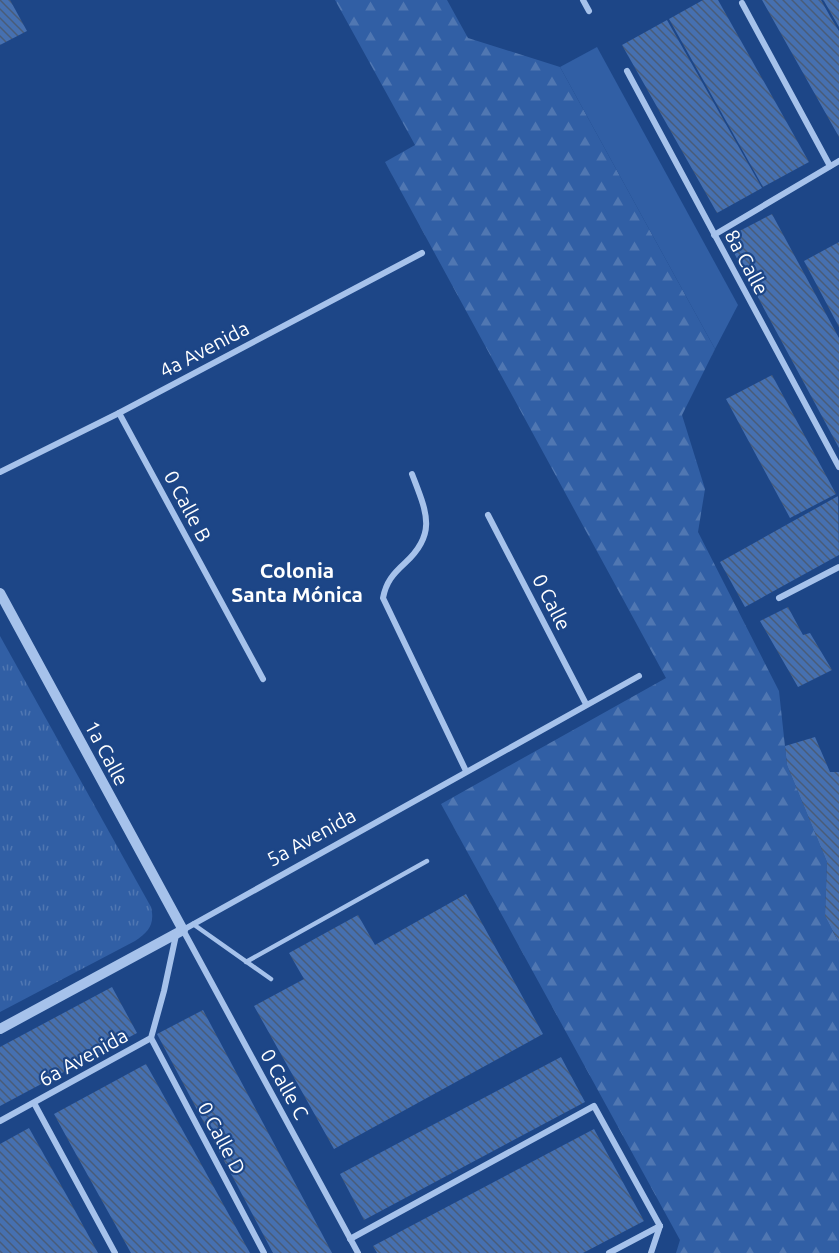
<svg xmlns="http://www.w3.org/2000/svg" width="839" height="1253" font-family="Ubuntu,sans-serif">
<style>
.grass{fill:url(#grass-tufts)}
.forest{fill:url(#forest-firs)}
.park{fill:#315fa5}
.building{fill:url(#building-back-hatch)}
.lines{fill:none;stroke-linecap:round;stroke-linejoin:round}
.service{stroke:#a6c2eb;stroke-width:4.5}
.minor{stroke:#a6c2eb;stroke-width:6}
.tertiary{stroke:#a6c2eb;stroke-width:10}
.labels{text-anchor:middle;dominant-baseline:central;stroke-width:4.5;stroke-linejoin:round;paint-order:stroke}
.street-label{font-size:20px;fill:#fff;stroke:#1d4687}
.neighbourhood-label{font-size:21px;font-weight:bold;fill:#fff;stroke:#1d4687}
</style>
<defs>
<pattern id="grass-tufts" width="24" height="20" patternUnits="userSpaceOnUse" patternTransform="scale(1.5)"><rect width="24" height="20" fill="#315fa5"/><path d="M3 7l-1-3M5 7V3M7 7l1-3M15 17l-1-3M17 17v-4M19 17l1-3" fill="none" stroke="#5077b2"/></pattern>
<pattern id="forest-firs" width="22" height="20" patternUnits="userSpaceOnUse" patternTransform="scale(1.5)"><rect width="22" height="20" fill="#315fa5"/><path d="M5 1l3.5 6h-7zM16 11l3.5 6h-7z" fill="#5077b2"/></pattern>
<pattern id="building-back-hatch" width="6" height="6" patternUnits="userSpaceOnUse" patternTransform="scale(1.5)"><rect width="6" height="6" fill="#4670b0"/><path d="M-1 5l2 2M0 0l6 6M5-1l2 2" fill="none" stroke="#495c79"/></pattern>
</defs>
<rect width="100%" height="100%" fill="#1d4687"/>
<!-- grass -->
<path class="grass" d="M 0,636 L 151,907 C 155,924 149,932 135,941 L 0,1012 Z"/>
<!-- forest -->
<path class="forest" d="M 335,0 L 447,0 L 468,38 L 560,67 L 715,349 L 682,415 L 705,489 L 698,532 L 779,691 L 787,765 L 827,862 L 825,916 L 839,943 L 839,1253 L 676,1253 L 680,1240 L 441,804 L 666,678 L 385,162 L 415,145 Z"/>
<!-- park -->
<path class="park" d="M 597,47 L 738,305 L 715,349 L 560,67 Z"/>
<!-- building -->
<g class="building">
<path d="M 0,0 L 10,0 L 27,31 L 0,45 Z"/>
<path d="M 703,0 L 718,0 L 809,162 L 763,187 L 669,19 Z"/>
<path d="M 762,0 L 821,0 L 831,18 L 839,31 L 839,137 Z"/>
<path d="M 823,0 L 839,0 L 839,27 L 824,1 Z"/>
<path d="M 667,20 L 762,188 L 717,213 L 622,45 Z"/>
<path d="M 772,214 L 839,338 L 839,448 L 726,238 Z"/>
<path d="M 839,242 L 839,327 L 804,261 Z"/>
<path d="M 772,375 L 836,494 L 790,518 L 726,399 Z"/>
<path d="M 838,496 L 839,555 L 745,607 L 720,562 Z"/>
<path d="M 788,607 L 803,635 L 810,633 L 832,670 L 798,687 L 760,621 Z"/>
<path d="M 815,737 L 830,772 L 839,772 L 839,943 L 825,916 L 827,862 L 787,765 L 785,746 Z"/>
<path d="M 466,894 L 543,1034 L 334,1149 L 254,1006 L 304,979 L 289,953 L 358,915 L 375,945 Z"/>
<path d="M 112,987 L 137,1033 L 0,1106 L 0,1047 Z"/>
<path d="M 203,1010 L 321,1232 L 332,1253 L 273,1253 L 202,1119 L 157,1034 Z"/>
<path d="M 561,1057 L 585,1102 L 364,1220 L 340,1174 Z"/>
<path d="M 146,1064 L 155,1080 L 250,1253 L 131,1253 L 72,1147 L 54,1114 Z"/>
<path d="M 29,1128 L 67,1196 L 98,1253 L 0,1253 L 0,1144 Z"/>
<path d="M 594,1129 L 644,1221 L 583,1253 L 377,1253 L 373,1246 Z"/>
</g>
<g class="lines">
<!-- service -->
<g class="service">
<path d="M 193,924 L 271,979"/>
<path d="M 246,962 L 427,861"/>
</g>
<!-- minor -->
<g class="minor">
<path d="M 583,0 L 589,11"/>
<path d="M 742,3 L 830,166"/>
<path d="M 627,71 L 839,467"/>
<path d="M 714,235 L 839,161"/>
<path d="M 119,413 L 263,679"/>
<path d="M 0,472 L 119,413 L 422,253"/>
<path d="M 412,474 C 426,511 438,533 405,563 C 393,574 386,582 383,598 L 466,771"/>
<path d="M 488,515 L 586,704"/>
<path d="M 779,598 L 839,567"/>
<path d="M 151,1038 L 264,1253"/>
<path d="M 34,1103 L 115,1253"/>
<path d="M 0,1121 L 151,1038 L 164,991 L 176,935"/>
<path d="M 350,1239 L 594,1106 L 660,1226"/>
<path d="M 358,1253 L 183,930 L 639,676"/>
<path d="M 609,1253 L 660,1226"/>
<path d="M 651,1253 L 660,1226"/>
</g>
<!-- tertiary -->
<path class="tertiary" d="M 0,593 L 183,930 L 0,1029"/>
</g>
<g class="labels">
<!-- street labels -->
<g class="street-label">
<text transform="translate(747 262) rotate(62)">8a Calle</text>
<text transform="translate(204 349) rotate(-28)">4a Avenida</text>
<text transform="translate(188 506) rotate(62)">0 Calle B</text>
<text transform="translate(552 602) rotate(63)">0 Calle</text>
<text transform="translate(107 753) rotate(62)">1a Calle</text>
<text transform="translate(311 837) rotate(-29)">5a Avenida</text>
<text transform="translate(83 1057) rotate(-29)">6a Avenida</text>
<text transform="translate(285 1084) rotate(61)">0 Calle C</text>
<text transform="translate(222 1138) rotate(62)">0 Calle D</text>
</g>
<!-- neighbourhood labels -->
<g class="neighbourhood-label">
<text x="297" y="570">Colonia<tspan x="297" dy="24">Santa Mónica</tspan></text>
</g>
</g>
</svg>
